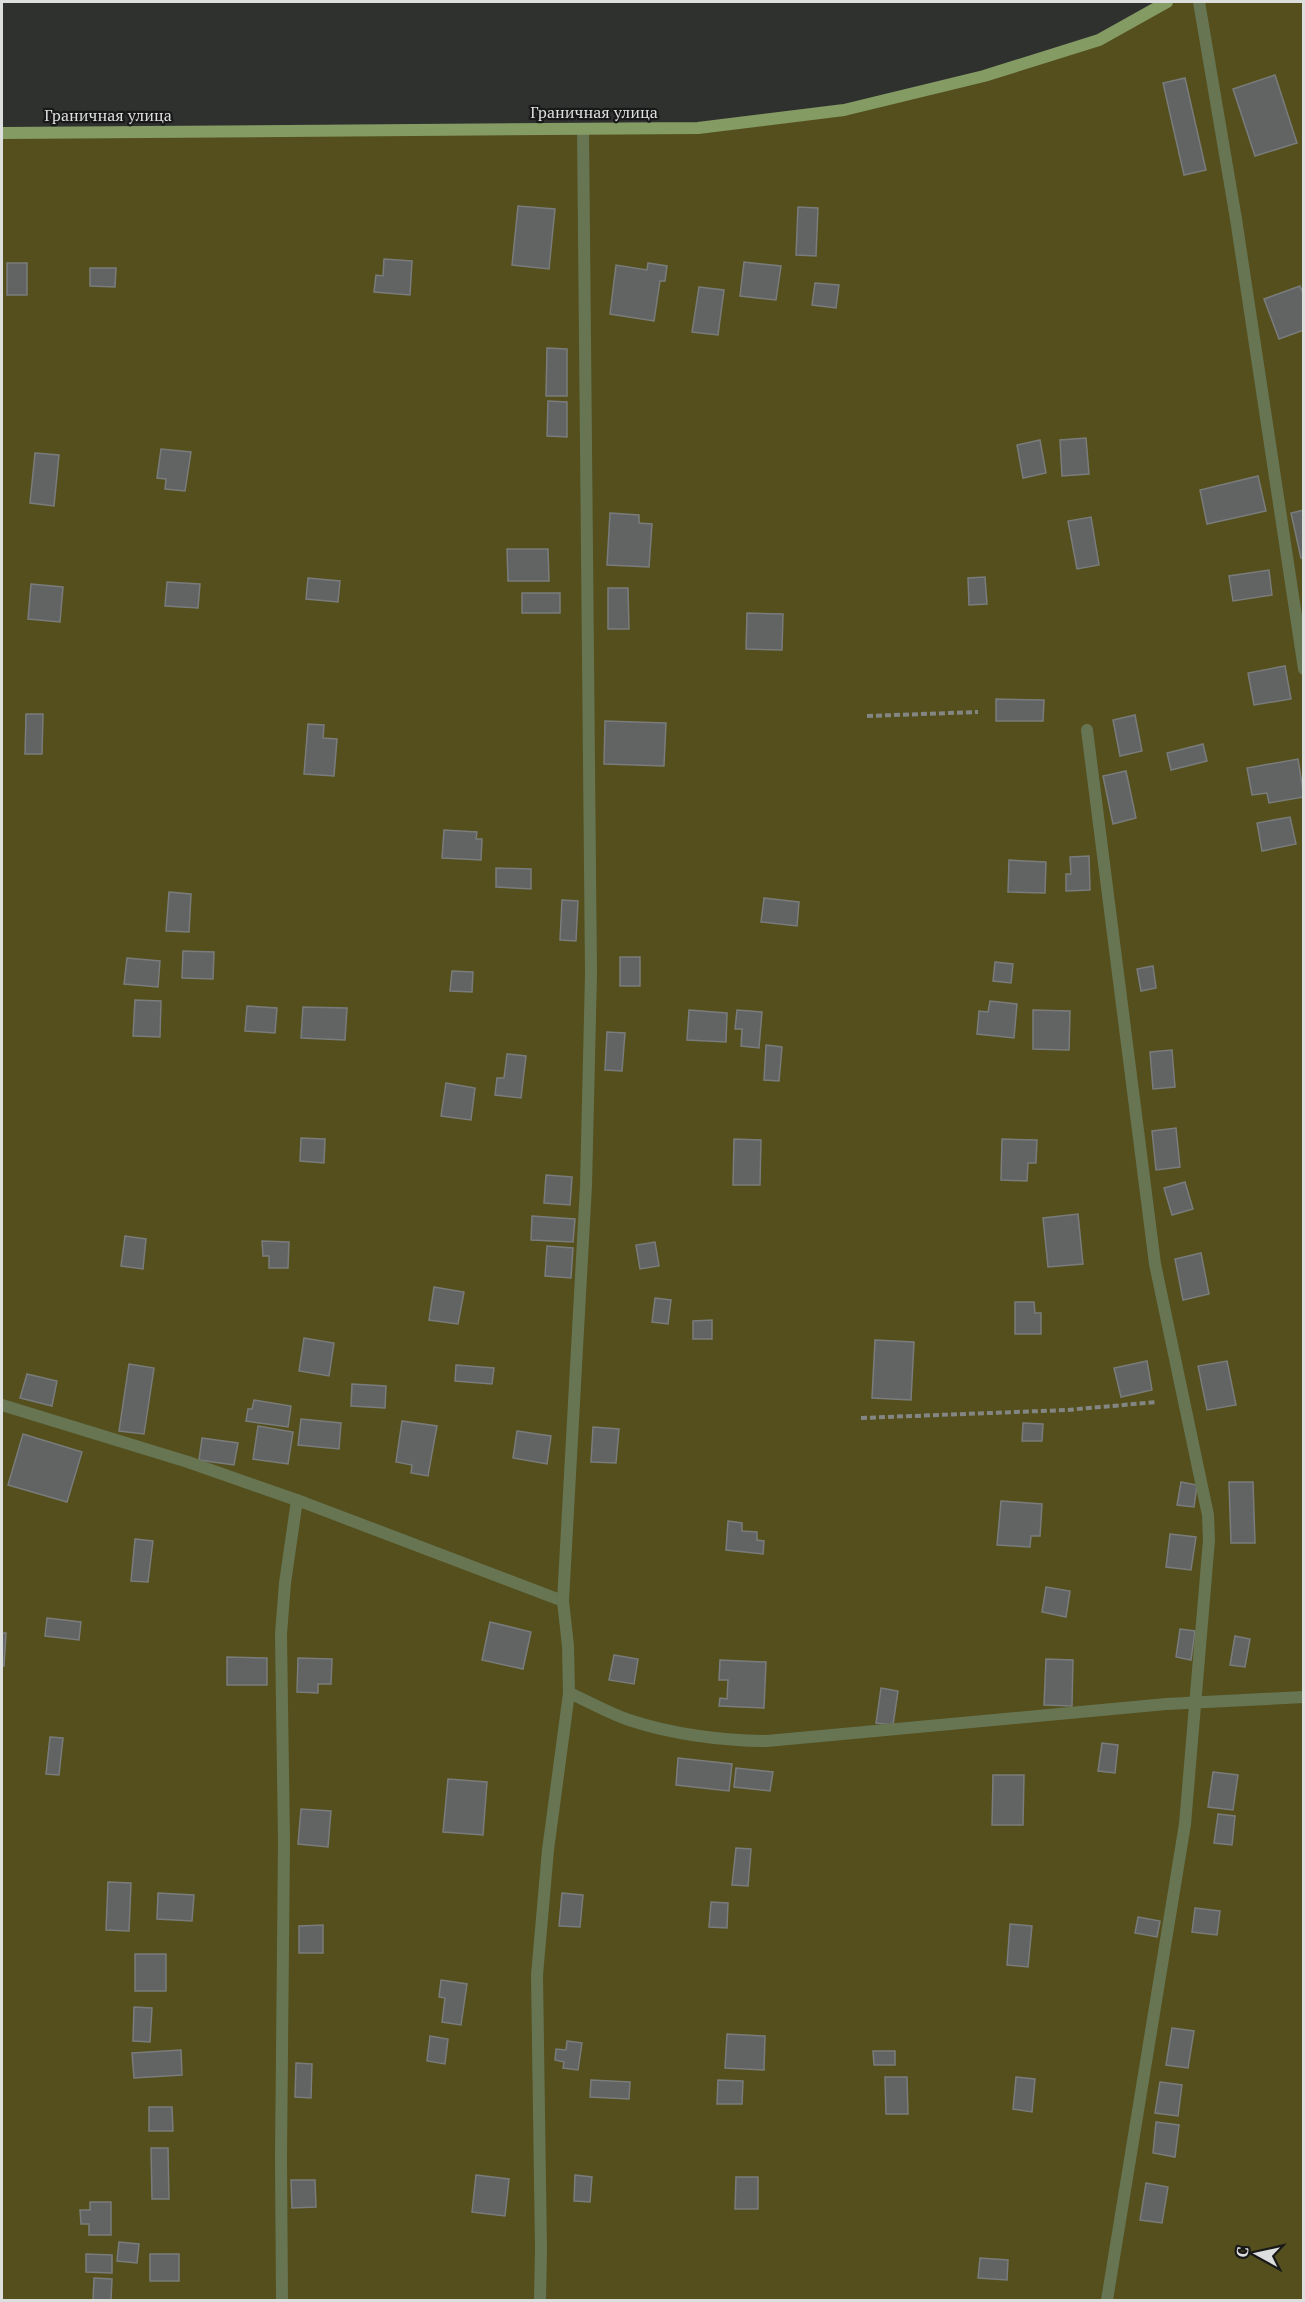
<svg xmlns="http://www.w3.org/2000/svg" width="1305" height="2302" font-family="'PT Serif',serif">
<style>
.green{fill:#544f1d}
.building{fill:#616463;stroke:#797c7b;stroke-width:1.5}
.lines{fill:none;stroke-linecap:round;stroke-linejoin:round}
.path{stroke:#848684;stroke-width:4;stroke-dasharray:6 3;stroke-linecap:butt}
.lane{stroke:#677553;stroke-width:12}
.secondary{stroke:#859b64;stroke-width:12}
.labels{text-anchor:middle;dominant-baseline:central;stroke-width:4.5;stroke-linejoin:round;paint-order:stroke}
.street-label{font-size:16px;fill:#dddfde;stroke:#181918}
</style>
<rect width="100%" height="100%" fill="#2f312f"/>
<!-- green -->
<path class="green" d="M 1167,2 L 1303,2 L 1303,2300 L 2,2300 L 2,133 L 698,128 L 844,110 L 1099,40 Z"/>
<!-- building -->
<g class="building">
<path d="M 1275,75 L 1297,143 L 1255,156 L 1233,89 Z"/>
<path d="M 1185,78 L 1206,170 L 1184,175 L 1163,83 Z"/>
<path d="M 518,206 L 555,209 L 549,269 L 512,265 Z"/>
<path d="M 798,207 L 818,208 L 816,256 L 796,255 Z"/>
<path d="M 384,259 L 412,261 L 410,295 L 374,292 L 376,275 L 383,276 Z"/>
<path d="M 744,262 L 781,266 L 776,300 L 740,296 Z"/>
<rect x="7" y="263" width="20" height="32"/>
<path d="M 648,263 L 667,266 L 665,281 L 660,281 L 654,321 L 610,314 L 616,265 L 647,270 Z"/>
<path d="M 90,268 L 116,268 L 115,287 L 90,286 Z"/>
<path d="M 815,283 L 839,285 L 836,308 L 812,305 Z"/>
<path d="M 1300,286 L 1304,296 L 1304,330 L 1279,339 L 1264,299 Z"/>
<path d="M 699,287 L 724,290 L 718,335 L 692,332 Z"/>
<path d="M 547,348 L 567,349 L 567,396 L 546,396 Z"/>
<path d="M 548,401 L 567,402 L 567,437 L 547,436 Z"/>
<path d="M 1086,438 L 1089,474 L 1062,476 L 1060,440 Z"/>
<path d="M 1040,440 L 1046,473 L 1023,478 L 1017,445 Z"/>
<path d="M 161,449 L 191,452 L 185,491 L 165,489 L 166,479 L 157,478 Z"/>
<path d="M 35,453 L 59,455 L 54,506 L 30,503 Z"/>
<path d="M 1258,476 L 1266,511 L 1207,524 L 1200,490 Z"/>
<path d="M 1304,510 L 1304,557 L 1301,558 L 1291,513 Z"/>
<path d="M 610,513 L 639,515 L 639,523 L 652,524 L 649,567 L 607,565 Z"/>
<path d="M 1091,517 L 1099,565 L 1077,569 L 1068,521 Z"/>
<path d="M 507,549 L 548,549 L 549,581 L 508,581 Z"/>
<path d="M 1269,570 L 1272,595 L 1233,601 L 1229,576 Z"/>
<path d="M 985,577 L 987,604 L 969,605 L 968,578 Z"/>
<path d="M 308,578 L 340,581 L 338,602 L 306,599 Z"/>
<path d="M 167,582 L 200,584 L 198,608 L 165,606 Z"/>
<path d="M 31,584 L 63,587 L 60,622 L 28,619 Z"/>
<path d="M 608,588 L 628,588 L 629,629 L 608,629 Z"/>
<rect x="522" y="593" width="38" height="20"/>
<path d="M 747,613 L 783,614 L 782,650 L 746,649 Z"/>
<path d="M 1285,666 L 1291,699 L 1254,705 L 1248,673 Z"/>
<path d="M 996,699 L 1044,700 L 1043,721 L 996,721 Z"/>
<path d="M 26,714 L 43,714 L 42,754 L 25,754 Z"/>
<path d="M 1135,715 L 1142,751 L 1120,756 L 1113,720 Z"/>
<path d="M 605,721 L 666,723 L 664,766 L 604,764 Z"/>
<path d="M 308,724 L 324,725 L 323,738 L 337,739 L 334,776 L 304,774 Z"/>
<path d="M 1203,744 L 1207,761 L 1171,770 L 1167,753 Z"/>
<path d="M 1298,759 L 1304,797 L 1269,803 L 1267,793 L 1252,795 L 1247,768 Z"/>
<path d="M 1126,771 L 1136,818 L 1113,824 L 1103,776 Z"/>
<path d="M 1290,817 L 1296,844 L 1262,851 L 1257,823 Z"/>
<path d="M 444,830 L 477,832 L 476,839 L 482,839 L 481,860 L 442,858 Z"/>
<path d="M 1089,856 L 1090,890 L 1066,891 L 1066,874 L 1071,874 L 1070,857 Z"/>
<path d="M 1009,860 L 1046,862 L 1045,893 L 1008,892 Z"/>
<path d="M 496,868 L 531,869 L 531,889 L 496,887 Z"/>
<path d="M 169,892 L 191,894 L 189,932 L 166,931 Z"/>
<path d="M 764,898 L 799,902 L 797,926 L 761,922 Z"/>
<path d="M 562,900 L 578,901 L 576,941 L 560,940 Z"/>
<path d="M 183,951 L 214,952 L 213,979 L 182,978 Z"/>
<rect x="620" y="957" width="20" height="29"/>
<path d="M 127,958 L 160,961 L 158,987 L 124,984 Z"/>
<path d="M 995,962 L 1013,964 L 1011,983 L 993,981 Z"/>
<path d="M 1153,966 L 1156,988 L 1141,991 L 1137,969 Z"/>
<path d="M 452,971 L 473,972 L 472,992 L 450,991 Z"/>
<path d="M 135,1000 L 161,1001 L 160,1037 L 133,1036 Z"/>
<path d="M 990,1001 L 1017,1004 L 1014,1038 L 977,1034 L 979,1011 L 988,1012 Z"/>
<path d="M 247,1006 L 277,1008 L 275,1033 L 245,1031 Z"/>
<path d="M 303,1007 L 347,1008 L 345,1040 L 301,1038 Z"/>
<path d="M 689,1010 L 727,1013 L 726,1042 L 687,1040 Z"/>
<path d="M 737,1010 L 762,1012 L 759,1048 L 741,1046 L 742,1029 L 735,1029 Z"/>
<path d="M 1033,1010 L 1070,1011 L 1069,1050 L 1033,1049 Z"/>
<path d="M 607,1032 L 625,1033 L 622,1071 L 605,1070 Z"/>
<path d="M 766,1045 L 782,1047 L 779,1081 L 764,1080 Z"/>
<path d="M 1172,1050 L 1175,1087 L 1153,1089 L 1150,1052 Z"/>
<path d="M 507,1054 L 526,1056 L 521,1098 L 495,1095 L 497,1078 L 504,1078 Z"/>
<path d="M 446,1083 L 475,1088 L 471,1120 L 441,1116 Z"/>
<path d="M 1176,1128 L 1180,1167 L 1156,1170 L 1152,1131 Z"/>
<path d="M 301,1138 L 325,1139 L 324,1163 L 300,1161 Z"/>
<path d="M 734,1139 L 761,1140 L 760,1185 L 733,1185 Z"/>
<path d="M 1002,1139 L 1037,1140 L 1036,1163 L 1028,1163 L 1027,1181 L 1001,1180 Z"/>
<path d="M 546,1175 L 572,1177 L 570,1205 L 544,1203 Z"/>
<path d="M 1185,1182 L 1193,1209 L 1172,1215 L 1164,1188 Z"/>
<path d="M 1078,1214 L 1083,1264 L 1048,1267 L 1043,1218 Z"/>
<path d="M 532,1216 L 575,1219 L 573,1242 L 531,1240 Z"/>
<path d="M 125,1236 L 146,1239 L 143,1269 L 121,1266 Z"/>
<path d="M 262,1241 L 289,1242 L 288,1268 L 269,1268 L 269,1256 L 263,1256 Z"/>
<path d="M 655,1242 L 659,1266 L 640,1269 L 636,1245 Z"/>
<path d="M 547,1246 L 573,1248 L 571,1278 L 545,1276 Z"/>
<path d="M 1201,1253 L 1209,1294 L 1183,1300 L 1175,1259 Z"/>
<path d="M 434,1287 L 464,1292 L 458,1324 L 429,1320 Z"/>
<path d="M 655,1298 L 671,1300 L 668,1324 L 652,1322 Z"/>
<path d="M 1015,1302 L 1034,1302 L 1035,1313 L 1041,1313 L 1041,1334 L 1015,1334 Z"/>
<path d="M 712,1320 L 712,1339 L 693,1339 L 693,1321 Z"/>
<path d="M 304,1338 L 334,1343 L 329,1376 L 299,1371 Z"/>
<path d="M 875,1340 L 914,1342 L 911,1400 L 872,1398 Z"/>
<path d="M 1147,1361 L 1152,1390 L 1121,1397 L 1114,1368 Z"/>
<path d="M 1227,1361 L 1236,1405 L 1207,1410 L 1198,1366 Z"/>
<path d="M 129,1364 L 154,1368 L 144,1434 L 119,1431 Z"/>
<path d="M 456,1365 L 494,1368 L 492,1384 L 455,1381 Z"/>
<path d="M 27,1374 L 57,1381 L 52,1406 L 20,1398 Z"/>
<path d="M 352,1384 L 386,1386 L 385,1408 L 351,1406 Z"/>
<path d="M 254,1400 L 291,1406 L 288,1427 L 246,1421 L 248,1409 L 252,1409 Z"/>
<path d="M 301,1419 L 341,1423 L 339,1449 L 298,1445 Z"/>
<path d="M 402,1421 L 437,1426 L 428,1476 L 411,1473 L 412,1465 L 396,1462 Z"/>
<path d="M 1023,1423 L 1043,1424 L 1042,1441 L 1022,1441 Z"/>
<path d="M 258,1426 L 293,1432 L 288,1464 L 253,1459 Z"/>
<path d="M 593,1427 L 619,1429 L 616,1463 L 591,1462 Z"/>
<path d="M 517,1431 L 551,1436 L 547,1464 L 513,1458 Z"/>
<path d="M 23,1434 L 82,1452 L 67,1502 L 8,1485 Z"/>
<path d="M 202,1438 L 238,1443 L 234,1465 L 199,1460 Z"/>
<path d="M 1181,1482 L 1197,1485 L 1194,1507 L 1177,1505 Z"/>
<path d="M 1229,1482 L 1253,1482 L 1255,1543 L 1231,1543 Z"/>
<path d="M 1001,1501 L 1042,1504 L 1040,1536 L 1031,1536 L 1030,1547 L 997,1545 Z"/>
<path d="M 728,1521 L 742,1523 L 742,1531 L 757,1532 L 757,1540 L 764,1541 L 763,1554 L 726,1550 Z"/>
<path d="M 1170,1534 L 1196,1537 L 1191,1570 L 1166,1567 Z"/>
<path d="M 135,1539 L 153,1541 L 148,1582 L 131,1581 Z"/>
<path d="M 1046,1587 L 1070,1591 L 1066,1617 L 1042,1612 Z"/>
<path d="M 47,1618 L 81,1622 L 79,1640 L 45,1636 Z"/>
<path d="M 490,1622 L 531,1632 L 523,1669 L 482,1660 Z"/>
<path d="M 1180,1629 L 1195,1631 L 1191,1660 L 1176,1657 Z"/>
<path d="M 2,1633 L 6,1633 L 4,1666 L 2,1665 Z"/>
<path d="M 1235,1636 L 1250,1639 L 1245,1667 L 1230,1665 Z"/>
<path d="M 614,1655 L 638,1659 L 634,1684 L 609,1680 Z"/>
<path d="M 227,1657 L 267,1658 L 267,1685 L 227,1685 Z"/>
<path d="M 298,1658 L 332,1659 L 331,1684 L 318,1684 L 318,1693 L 297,1692 Z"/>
<path d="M 1046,1659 L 1073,1660 L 1072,1706 L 1044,1705 Z"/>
<path d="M 720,1660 L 766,1662 L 764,1708 L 719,1706 L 720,1698 L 727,1699 L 728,1680 L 719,1680 Z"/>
<path d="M 881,1688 L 898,1691 L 893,1725 L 876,1723 Z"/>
<path d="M 50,1737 L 63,1738 L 59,1775 L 46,1774 Z"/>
<path d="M 1102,1743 L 1118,1745 L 1115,1773 L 1098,1771 Z"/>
<path d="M 678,1758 L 732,1764 L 729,1791 L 676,1785 Z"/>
<path d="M 736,1768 L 773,1772 L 770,1791 L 734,1787 Z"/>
<path d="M 1213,1772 L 1238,1775 L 1233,1810 L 1208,1807 Z"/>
<path d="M 993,1775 L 1024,1775 L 1023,1825 L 992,1825 Z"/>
<path d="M 448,1779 L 487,1782 L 483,1835 L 443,1832 Z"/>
<path d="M 301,1809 L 331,1811 L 328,1847 L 298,1844 Z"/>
<path d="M 1218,1814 L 1235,1816 L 1232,1845 L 1214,1843 Z"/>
<path d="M 736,1848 L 751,1849 L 748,1886 L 732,1885 Z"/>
<path d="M 108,1882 L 131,1883 L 129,1931 L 106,1930 Z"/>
<path d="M 158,1893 L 194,1895 L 192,1921 L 157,1919 Z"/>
<path d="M 562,1893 L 583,1895 L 580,1927 L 559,1926 Z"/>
<path d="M 711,1902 L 728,1903 L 727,1928 L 709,1927 Z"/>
<path d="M 1195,1908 L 1220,1911 L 1217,1935 L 1192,1932 Z"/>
<path d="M 1138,1917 L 1160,1921 L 1157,1937 L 1135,1933 Z"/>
<path d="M 1010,1924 L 1032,1926 L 1028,1967 L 1007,1965 Z"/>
<path d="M 323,1925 L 323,1953 L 299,1953 L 299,1926 Z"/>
<rect x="135" y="1954" width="31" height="37"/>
<path d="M 441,1980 L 467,1984 L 461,2025 L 442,2022 L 445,1998 L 439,1997 Z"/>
<path d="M 134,2007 L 152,2008 L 150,2042 L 133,2041 Z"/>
<path d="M 1172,2028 L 1194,2031 L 1188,2068 L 1166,2065 Z"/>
<path d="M 727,2034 L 765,2036 L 764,2070 L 725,2068 Z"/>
<path d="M 430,2036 L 448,2039 L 445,2064 L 427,2061 Z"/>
<path d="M 567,2041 L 582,2043 L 578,2070 L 563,2068 L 564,2062 L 555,2060 L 556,2049 L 566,2050 Z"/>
<path d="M 181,2050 L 182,2075 L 134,2078 L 132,2053 Z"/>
<path d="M 873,2051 L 895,2051 L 895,2065 L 874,2065 Z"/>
<path d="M 296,2063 L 312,2064 L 311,2098 L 295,2097 Z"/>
<path d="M 885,2077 L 907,2077 L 908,2114 L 886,2114 Z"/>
<path d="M 1016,2077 L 1035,2079 L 1032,2112 L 1013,2109 Z"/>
<path d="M 591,2080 L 630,2082 L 629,2099 L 590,2097 Z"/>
<path d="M 718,2080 L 743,2081 L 742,2104 L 717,2104 Z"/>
<path d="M 1160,2082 L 1182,2085 L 1178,2116 L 1155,2113 Z"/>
<path d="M 149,2107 L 172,2107 L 173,2131 L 149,2131 Z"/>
<path d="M 1156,2122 L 1179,2125 L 1175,2157 L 1153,2153 Z"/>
<path d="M 151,2148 L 168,2148 L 169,2199 L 152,2199 Z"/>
<path d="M 476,2175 L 509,2179 L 505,2216 L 472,2212 Z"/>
<path d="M 575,2175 L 592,2177 L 590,2202 L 574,2201 Z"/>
<path d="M 736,2177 L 758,2177 L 758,2209 L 735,2209 Z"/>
<path d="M 291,2180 L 315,2180 L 316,2207 L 292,2208 Z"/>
<path d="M 1146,2183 L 1168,2187 L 1162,2223 L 1140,2220 Z"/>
<path d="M 90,2202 L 111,2202 L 111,2235 L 89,2235 L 89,2224 L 81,2224 L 80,2210 L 90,2210 Z"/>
<path d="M 119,2242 L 139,2244 L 137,2263 L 117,2261 Z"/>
<path d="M 86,2254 L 112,2255 L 112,2273 L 86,2272 Z"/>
<rect x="150" y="2254" width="29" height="27"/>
<path d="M 980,2258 L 1008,2260 L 1007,2280 L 978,2278 Z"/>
<path d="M 94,2278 L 112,2279 L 111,2300 L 93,2300 Z"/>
</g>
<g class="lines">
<!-- path -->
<g class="path">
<path d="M 867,716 L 978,712"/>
<path d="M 861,1418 L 1067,1410 L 1157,1402"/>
</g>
<!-- lane -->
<g class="lane">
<path d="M 1199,2 L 1236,219 L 1304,669"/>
<path d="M 1087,730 L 1155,1264 L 1208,1515 L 1209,1540 L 1185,1824 L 1107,2300"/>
<path d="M 2,1405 L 188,1462 L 305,1503 L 563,1601"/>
<path d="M 569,1693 C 588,1701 608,1713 629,1720 C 671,1734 723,1741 767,1741 L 1166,1704 L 1304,1697"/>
<path d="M 282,2300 L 281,2157 L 284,1842 L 281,1634 L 285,1583 L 297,1500"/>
<path d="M 540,2300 L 541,2249 L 537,1975 L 548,1850 L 569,1693 L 568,1646 L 563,1601 L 586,1186 L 591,974 L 583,129"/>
</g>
<!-- secondary -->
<path class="secondary" d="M 2,133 L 698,128 L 844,110 L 984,76 L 1099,40 L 1167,2"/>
</g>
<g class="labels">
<!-- street labels -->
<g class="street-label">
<text x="594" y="112">Граничная улица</text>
<text x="108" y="115">Граничная улица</text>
</g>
</g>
<!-- border -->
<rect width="1305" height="2302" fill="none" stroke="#dddfde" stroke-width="6"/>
<!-- north arrow -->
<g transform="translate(1257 2254) rotate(278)" stroke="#181918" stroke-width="4.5" paint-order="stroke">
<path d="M0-4.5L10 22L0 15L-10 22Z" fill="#dddfde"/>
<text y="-9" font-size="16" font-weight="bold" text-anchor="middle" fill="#dddfde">С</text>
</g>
</svg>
